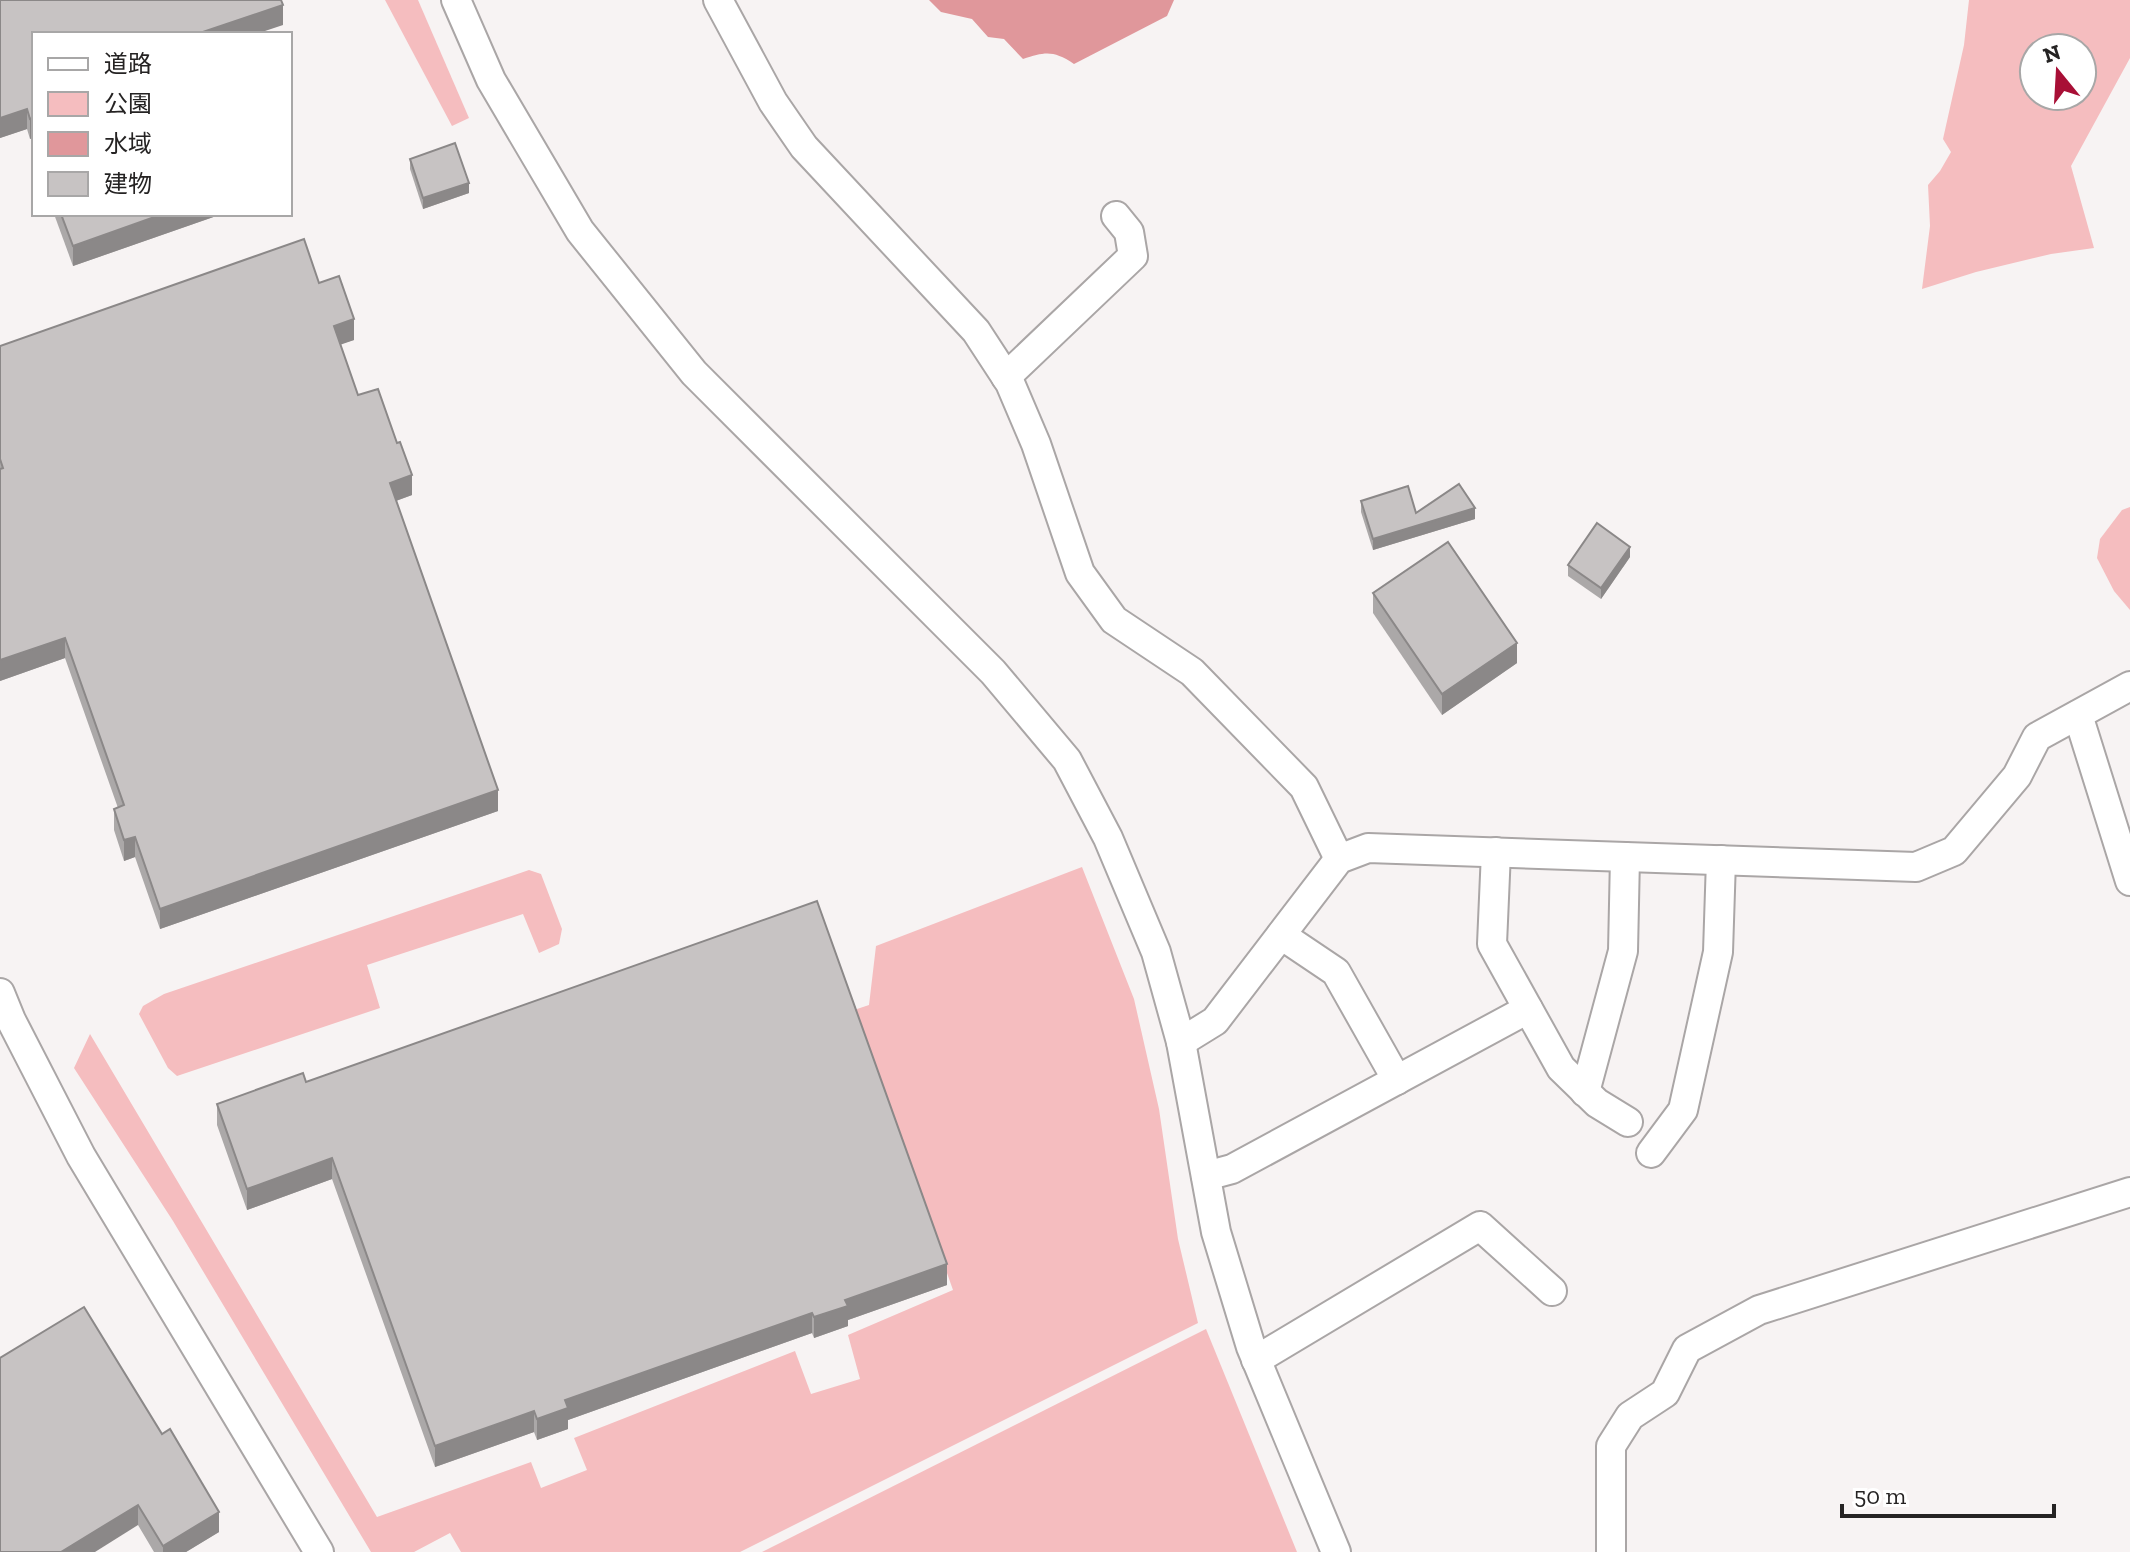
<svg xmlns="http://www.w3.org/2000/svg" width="2130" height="1552" font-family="'Zilla Slab','Noto Sans JP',serif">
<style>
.green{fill:#f5bdbf;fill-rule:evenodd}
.water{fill:#e0979b}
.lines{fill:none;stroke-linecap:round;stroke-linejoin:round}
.minor-casing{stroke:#aaa6a6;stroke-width:32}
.minor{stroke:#fff;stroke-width:28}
.wall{fill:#aba8a8}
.shaded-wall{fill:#8b8888}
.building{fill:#c7c3c3;stroke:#8b8888;stroke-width:2}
</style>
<rect width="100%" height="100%" fill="#f7f3f3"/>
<!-- green -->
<g class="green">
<path d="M 385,0 L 418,0 L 469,118 L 452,126 Z"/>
<path d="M 1969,0 L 2130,0 L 2130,58 L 2071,166 L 2094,248 L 2051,254 L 1976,272 L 1922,289 L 1930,226 L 1928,185 L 1940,171 L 1951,152 L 1943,139 L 1964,45 ZM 2034,48 L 2082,48 L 2082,96 L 2034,96 Z"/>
<path d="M 2130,507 L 2130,610 L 2114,591 L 2097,558 L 2100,539 L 2122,510 Z"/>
<path d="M 1082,867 L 1134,999 L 1159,1109 L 1178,1239 L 1198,1323 L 740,1552 L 461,1552 L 450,1533 L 414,1552 L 371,1552 L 173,1221 L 74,1068 L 90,1034 L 377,1517 L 531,1462 L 541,1488 L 587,1470 L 574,1438 L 795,1351 L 811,1394 L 860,1379 L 848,1335 L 953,1290 L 854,1010 L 869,1005 L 876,946 Z"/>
<path d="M 529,870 L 541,874 L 562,929 L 559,944 L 539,953 L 523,914 L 367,965 L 380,1008 L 177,1076 L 168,1068 L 139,1014 L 143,1006 L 164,994 Z"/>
<path d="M 1206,1329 L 1297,1552 L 762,1552 Z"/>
</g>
<!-- water -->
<path class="water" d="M 929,0 L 1174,0 L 1167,16 L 1074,64 C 1053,50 1045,52 1023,59 L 1004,39 L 988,37 L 972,19 L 941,12 Z"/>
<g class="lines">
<defs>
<g id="minor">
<path d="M 456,0 L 491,80 L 580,231 L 694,373 L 993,672 L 1067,760 L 1108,838 L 1156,952 L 1181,1042 L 1216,1232 L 1251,1347 L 1336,1552"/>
<path d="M 718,0 L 773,102 L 804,147 L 976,331 L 1010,383 L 1036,444 L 1080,573 L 1114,620 L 1192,672 L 1304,787 L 1339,859"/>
<path d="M 1006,377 L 1133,256 L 1129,232 L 1116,216"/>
<path d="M 2078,715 L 2130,881"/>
<path d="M 1496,852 L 1492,944 L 1561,1068 L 1597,1103 L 1628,1122"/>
<path d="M 1281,935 L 1336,972 L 1397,1080"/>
<path d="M 0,993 L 11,1020 L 81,1156 L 319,1552"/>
<path d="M 1181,1042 L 1215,1021 L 1339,859 L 1368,848 L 1916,867 L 1954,851 L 2017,776 L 2037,737 L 2130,686"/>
<path d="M 1585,1092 L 1623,951 L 1625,857"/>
<path d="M 1651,1153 L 1683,1110 L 1718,952 L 1721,860"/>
<path d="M 1206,1176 L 1232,1169 L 1528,1009"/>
<path d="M 1256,1360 L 1480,1226 L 1552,1291"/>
<path d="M 1611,1552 L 1611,1446 L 1630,1416 L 1665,1393 L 1687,1349 L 1759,1310 L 2130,1192"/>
</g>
</defs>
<!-- minor casing -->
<use href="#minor" class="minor-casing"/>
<!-- minor -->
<use href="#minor" class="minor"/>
</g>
<!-- wall -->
<g class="wall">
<path d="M 0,0 L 283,25 L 34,34 L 30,139 L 27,129 L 0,138 Z"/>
<path d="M 410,159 L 469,193 L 423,209 L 410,169 Z"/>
<path d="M 54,214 L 222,214 L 73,266 Z"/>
<path d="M 319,283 L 354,340 L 340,344 L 358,395 L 412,495 L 396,501 L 498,811 L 160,929 L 135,857 L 124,861 L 114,830 L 114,809 L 118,808 L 65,658 L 0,681 L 0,346 Z"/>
<path d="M 1361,501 L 1416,513 L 1475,519 L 1373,550 L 1361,512 Z"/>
<path d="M 1630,557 L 1601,599 L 1568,576 L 1568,565 Z"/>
<path d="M 1373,593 L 1517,663 L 1442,715 L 1373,613 Z"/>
<path d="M 306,1082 L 947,1285 L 848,1320 L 848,1326 L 814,1338 L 812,1333 L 568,1420 L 568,1429 L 537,1440 L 534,1432 L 435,1467 L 332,1179 L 247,1210 L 217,1125 L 217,1104 Z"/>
<path d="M 0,1358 L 219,1532 L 186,1552 L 154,1552 L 138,1525 Z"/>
</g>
<!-- shaded-wall -->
<g class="shaded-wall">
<path d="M 283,5 L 283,25 L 256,34 L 197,34 Z"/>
<path d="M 27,109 L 27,129 L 0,138 L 0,118 Z"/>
<path d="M 34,118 L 34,138 L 30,139 L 30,119 Z"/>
<path d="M 469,183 L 469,193 L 423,209 L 423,198 Z"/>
<path d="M 163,214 L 222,214 L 73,266 L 73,246 Z"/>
<path d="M 354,319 L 354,340 L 334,347 L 334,326 Z"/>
<path d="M 412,475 L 412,495 L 390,503 L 390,483 Z"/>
<path d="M 1475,508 L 1475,519 L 1373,550 L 1373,539 Z"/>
<path d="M 1630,547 L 1630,557 L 1601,599 L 1601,588 Z"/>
<path d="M 65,638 L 65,658 L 0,681 L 0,660 Z"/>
<path d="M 1517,643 L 1517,663 L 1442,715 L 1442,694 Z"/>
<path d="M 498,790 L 498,811 L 160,929 L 160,909 Z"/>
<path d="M 135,837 L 135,857 L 124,861 L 124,840 Z"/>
<path d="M 332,1158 L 332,1179 L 247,1210 L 247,1189 Z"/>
<path d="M 947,1264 L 947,1285 L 848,1320 L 848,1326 L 814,1338 L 814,1317 L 845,1300 Z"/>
<path d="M 812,1313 L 812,1333 L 568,1420 L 568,1429 L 537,1440 L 537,1419 L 565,1400 Z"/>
<path d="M 534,1411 L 534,1432 L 435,1467 L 435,1446 Z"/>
<path d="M 138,1505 L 138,1525 L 95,1552 L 61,1552 Z"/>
<path d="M 219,1512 L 219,1532 L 186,1552 L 163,1552 L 163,1546 Z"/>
</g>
<!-- building -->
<g class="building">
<path d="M 0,0 L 281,0 L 283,5 L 197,34 L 34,34 L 34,118 L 30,119 L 27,109 L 0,118 Z"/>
<path d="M 455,143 L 469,183 L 423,198 L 410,159 Z"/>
<path d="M 61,214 L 163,214 L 73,246 Z"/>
<path d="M 304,239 L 319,283 L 339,276 L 354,319 L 334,326 L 358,395 L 378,389 L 397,443 L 400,442 L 412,475 L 390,483 L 498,790 L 160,909 L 135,837 L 124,840 L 114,809 L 124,805 L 65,638 L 0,660 L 0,469 L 3,468 L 0,459 L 0,346 Z"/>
<path d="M 1459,484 L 1475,508 L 1373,539 L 1361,501 L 1408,486 L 1416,513 Z"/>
<path d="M 1597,523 L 1630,547 L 1601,588 L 1568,565 Z"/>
<path d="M 1448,542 L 1517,643 L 1442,694 L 1373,593 Z"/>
<path d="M 817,901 L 947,1264 L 845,1300 L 848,1306 L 814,1317 L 812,1313 L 565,1400 L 568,1408 L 537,1419 L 534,1411 L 435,1446 L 332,1158 L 247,1189 L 217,1104 L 303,1073 L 306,1082 Z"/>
<path d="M 84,1307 L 162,1434 L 170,1429 L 219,1512 L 163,1546 L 138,1505 L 61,1552 L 0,1552 L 0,1358 Z"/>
</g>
<!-- legend -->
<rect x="32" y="32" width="260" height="184" fill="#ffffff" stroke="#a8a7a7" stroke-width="2"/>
<rect x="48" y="58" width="40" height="12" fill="#ffffff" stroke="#a8a7a7" stroke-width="2"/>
<text x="104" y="72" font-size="24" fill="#252323">道路</text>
<rect x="48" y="92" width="40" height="24" fill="#f5bdbf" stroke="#a8a7a7" stroke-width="2"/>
<text x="104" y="112" font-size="24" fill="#252323">公園</text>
<rect x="48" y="132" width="40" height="24" fill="#e0979b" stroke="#a8a7a7" stroke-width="2"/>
<text x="104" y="152" font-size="24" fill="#252323">水域</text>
<rect x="48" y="172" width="40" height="24" fill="#c7c3c3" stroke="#a8a7a7" stroke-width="2"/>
<text x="104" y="192" font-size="24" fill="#252323">建物</text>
<!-- north arrow -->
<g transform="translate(2058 72) rotate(342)"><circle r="38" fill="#ffffff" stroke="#a8a7a7" stroke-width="2"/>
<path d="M0-6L14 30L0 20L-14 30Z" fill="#a80f36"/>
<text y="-12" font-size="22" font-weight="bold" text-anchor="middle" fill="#252323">N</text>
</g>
<!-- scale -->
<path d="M1842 1504v12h212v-12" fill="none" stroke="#252323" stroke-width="4"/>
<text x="1854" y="1504" font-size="24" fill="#252323" stroke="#ffffff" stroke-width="6" paint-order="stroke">50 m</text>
</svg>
